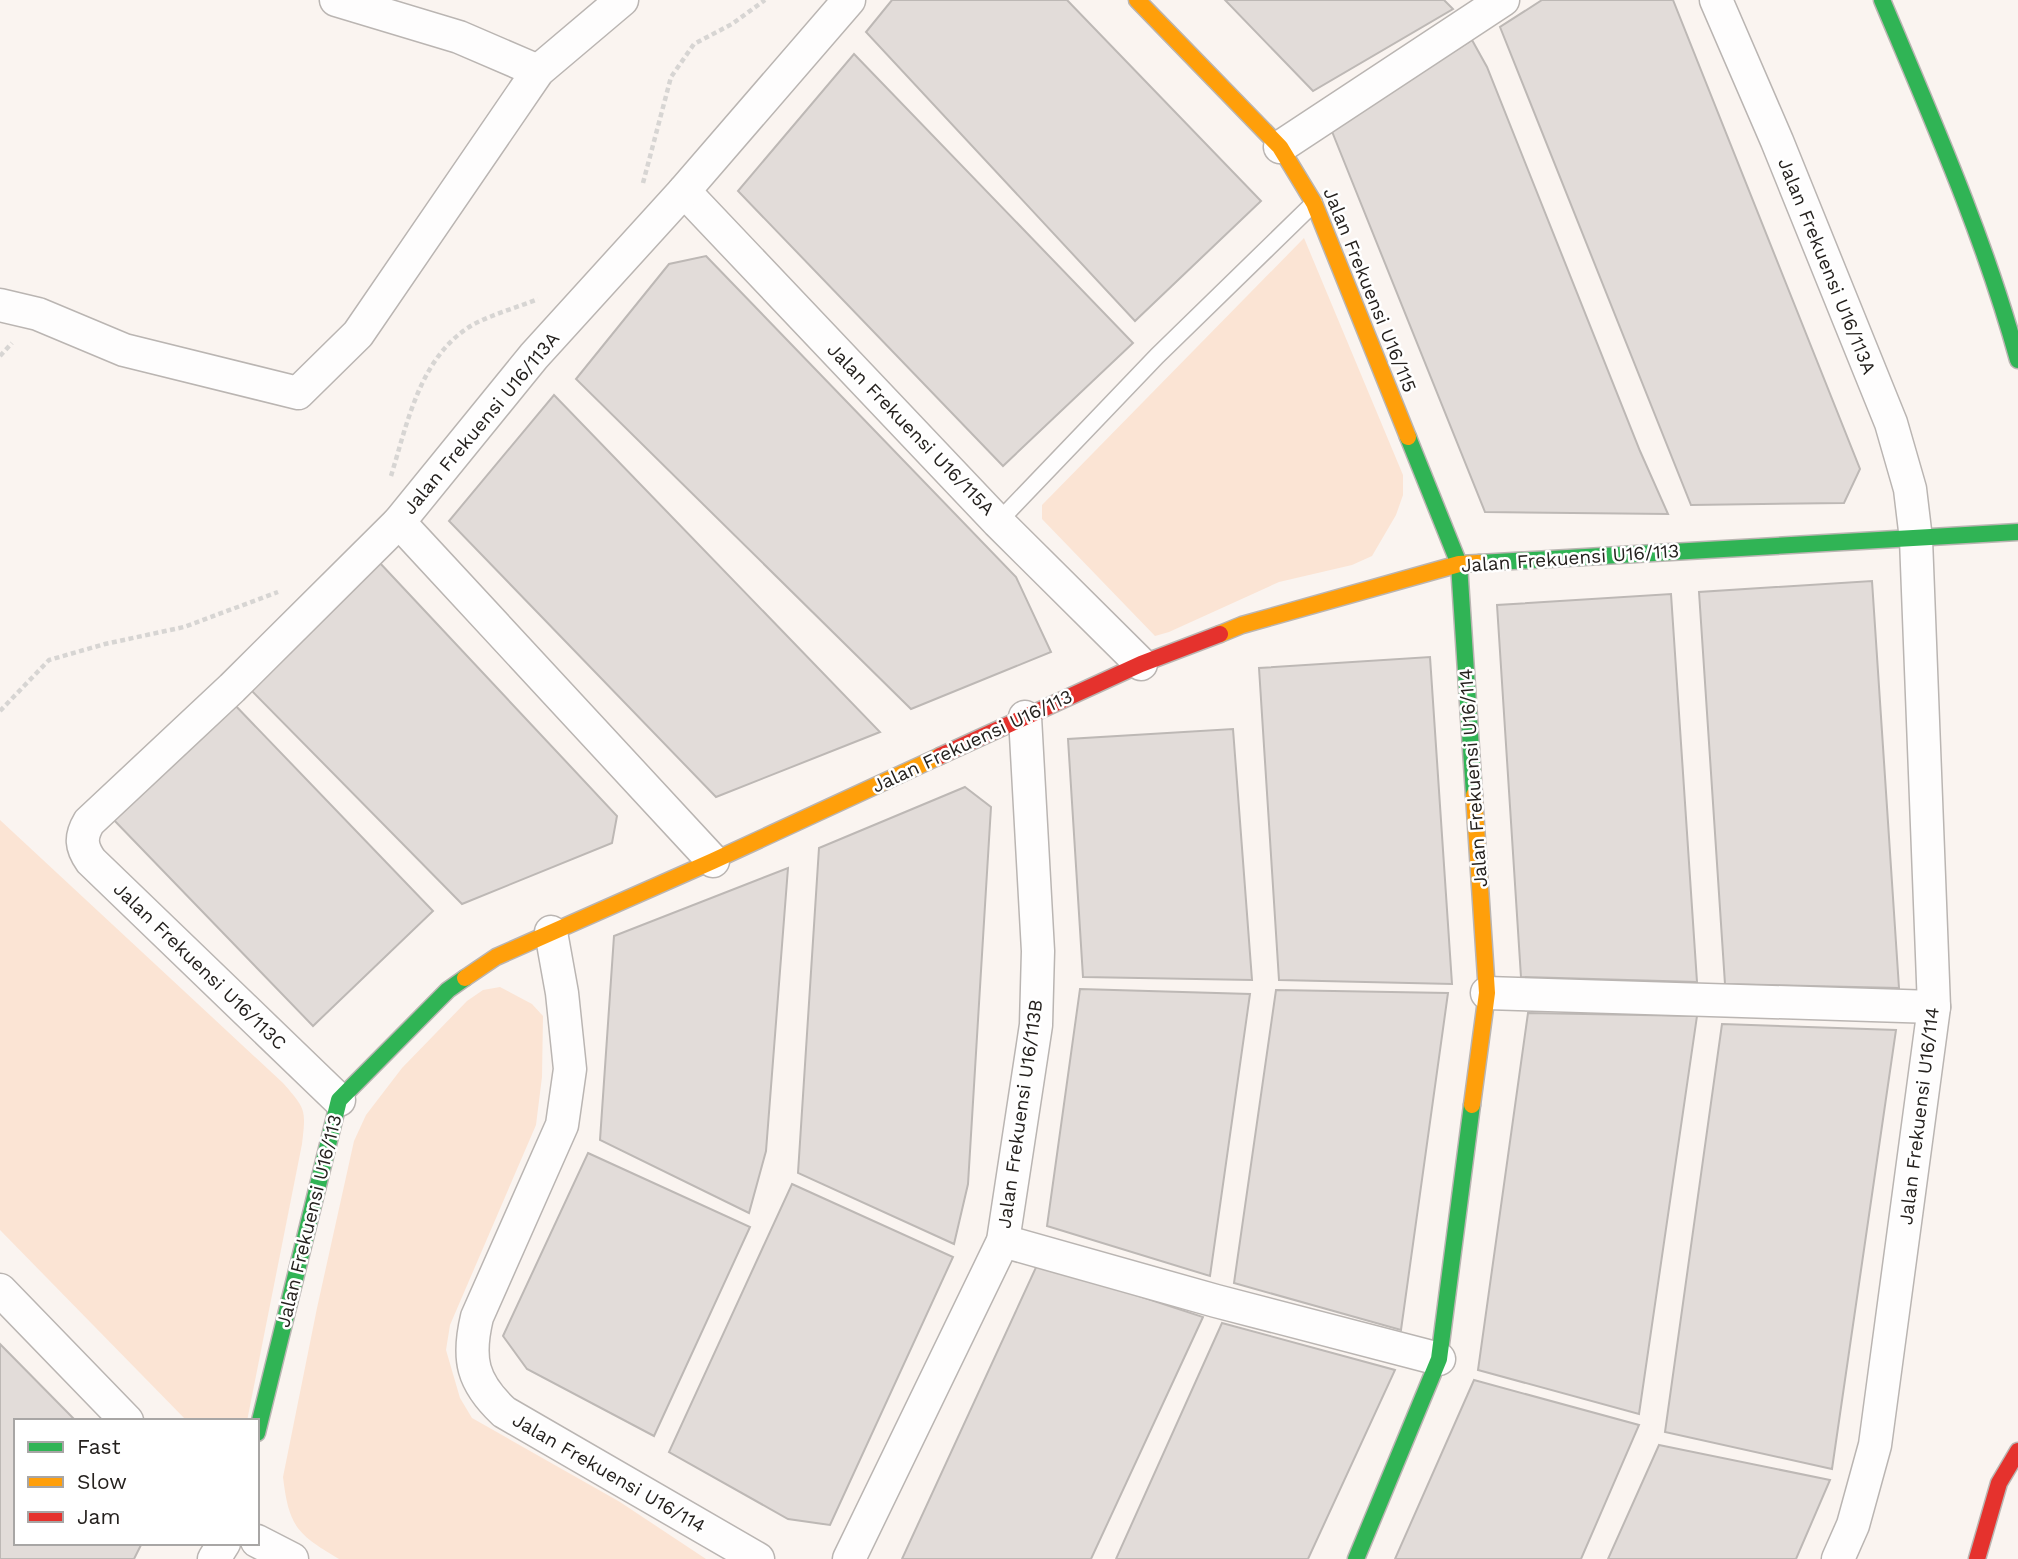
<svg xmlns="http://www.w3.org/2000/svg" width="2018" height="1559" font-family="'Work Sans',sans-serif">
<style>
.green{fill:#fbe4d4}
.building{fill:#e2dcd9;stroke:#bdb8b5;stroke-width:2}
.lines{fill:none;stroke-linecap:round;stroke-linejoin:round}
.lane-casing{stroke:#bab5b2;stroke-width:19}
.street-casing{stroke:#bab5b2;stroke-width:35}
.fast-casing{stroke:#bab5b2;stroke-width:19}
.slow-casing{stroke:#bab5b2;stroke-width:19}
.jam-casing{stroke:#bab5b2;stroke-width:19}
.path{stroke:#d7d5d3;stroke-width:4.5;stroke-dasharray:5 3.5;stroke-linecap:butt}
.lane{stroke:#fefdfd;stroke-width:16}
.street{stroke:#fefdfd;stroke-width:32}
.fast{stroke:#30b455;stroke-width:16}
.slow{stroke:#ff9f0a;stroke-width:16}
.jam{stroke:#e5322d;stroke-width:16}
.labels{text-anchor:middle;dominant-baseline:central;stroke-width:5;stroke-linejoin:round;paint-order:stroke}
.street-label{font-size:19px;fill:#25211e;stroke:#fff}
</style>
<rect width="100%" height="100%" fill="#faf4f0"/>
<!-- green -->
<g class="green">
<path d="M 1304,238 L 1403,475 L 1403,495 L 1396,515 L 1372,556 L 1352,565 L 1279,582 L 1169,632 L 1155,636 L 1042,519 L 1042,505 Z"/>
<path d="M 0,820 L 283,1083 C 306,1109 306,1110 302,1144 L 247,1421 L 187,1421 L 0,1230 Z"/>
<path d="M 500,987 L 532,1004 L 543,1016 L 542,1077 L 536,1125 L 450,1325 L 446,1350 L 460,1398 L 472,1418 L 620,1502 L 706,1559 L 339,1559 C 297,1534 289,1527 283,1477 L 317,1308 L 354,1141 L 366,1115 L 402,1068 L 467,1001 L 483,990 Z"/>
</g>
<!-- building -->
<g class="building">
<path d="M 892,0 L 1067,0 L 1261,201 L 1135,321 L 866,32 Z"/>
<path d="M 1225,0 L 1444,0 L 1453,9 L 1313,91 Z"/>
<path d="M 1542,0 L 1673,0 L 1860,469 L 1844,503 L 1691,505 L 1500,27 Z"/>
<path d="M 1472,40 L 1487,67 L 1640,451 L 1668,514 L 1485,512 L 1331,129 Z"/>
<path d="M 854,54 L 1133,343 L 1003,466 L 738,191 Z"/>
<path d="M 706,256 L 1016,577 L 1051,652 L 911,709 L 576,379 L 669,264 Z"/>
<path d="M 554,395 L 880,732 L 716,797 L 449,521 Z"/>
<path d="M 379,562 L 617,816 L 612,843 L 462,904 L 249,688 Z"/>
<path d="M 1872,581 L 1899,988 L 1725,984 L 1699,592 Z"/>
<path d="M 1671,594 L 1697,982 L 1521,977 L 1497,605 Z"/>
<path d="M 1430,657 L 1452,984 L 1279,980 L 1259,668 Z"/>
<path d="M 232,702 L 433,911 L 313,1026 L 111,817 Z"/>
<path d="M 1233,729 L 1252,980 L 1083,977 L 1068,739 Z"/>
<path d="M 965,787 L 991,807 L 968,1184 L 954,1244 L 798,1173 L 819,848 Z"/>
<path d="M 788,868 L 766,1151 L 749,1213 L 600,1140 L 614,936 Z"/>
<path d="M 1080,989 L 1250,994 L 1210,1276 L 1047,1226 Z"/>
<path d="M 1276,990 L 1448,993 L 1401,1330 L 1234,1283 Z"/>
<path d="M 1528,1013 L 1697,1016 L 1639,1414 L 1478,1370 Z"/>
<path d="M 1722,1024 L 1896,1030 L 1832,1469 L 1665,1432 Z"/>
<path d="M 588,1153 L 750,1227 L 654,1436 L 527,1369 L 503,1336 Z"/>
<path d="M 792,1184 L 953,1257 L 830,1525 L 788,1519 L 669,1452 Z"/>
<path d="M 1038,1263 L 1203,1317 L 1091,1559 L 902,1559 Z"/>
<path d="M 1222,1323 L 1395,1370 L 1308,1559 L 1116,1559 Z"/>
<path d="M 0,1344 L 76,1421 L 16,1421 L 16,1543 L 142,1543 L 134,1559 L 0,1559 Z"/>
<path d="M 1474,1380 L 1639,1425 L 1581,1559 L 1395,1559 Z"/>
<path d="M 1659,1445 L 1830,1480 L 1796,1559 L 1608,1559 Z"/>
</g>
<g class="lines">
<defs>
<path id="lane" d="M 998,522 L 1157,356 L 1314,203"/>
<g id="street">
<path d="M 336,0 L 459,37 L 538,71"/>
<path d="M 1716,0 L 1777,141 L 1891,423 L 1910,489 L 1916,539 L 1934,1007 L 1875,1445 L 1853,1525 L 1838,1559"/>
<path d="M 1280,147 L 1503,0"/>
<path d="M 684,191 L 998,522 L 1141,664"/>
<path d="M 0,305 L 38,314 L 124,350 L 298,393 L 358,334 L 538,71 L 622,0"/>
<path d="M 399,522 L 713,861"/>
<path d="M 551,932 L 562,993 L 570,1069 L 562,1125 L 477,1317 C 467,1359 472,1382 504,1412 L 758,1559"/>
<path d="M 1487,993 L 1934,1007"/>
<path d="M 339,1100 L 91,861 C 81,847 80,837 89,822 L 232,688 L 399,522 L 534,356 L 684,191 L 849,0"/>
<path d="M 1003,1241 L 1216,1301 L 1439,1359"/>
<path d="M 0,1290 L 127,1421"/>
<path d="M 257,1541 L 292,1559"/>
<path d="M 214,1559 L 224,1543"/>
<path d="M 849,1559 L 1003,1241 L 1036,1025 L 1038,951 L 1025,717"/>
</g>
<g id="fast">
<path d="M 1882,0 C 1932,119 1984,236 2018,360"/>
<path d="M 1408,437 L 1459,564 L 1474,795"/>
<path d="M 1479,563 L 2018,532"/>
<path d="M 257,1433 L 339,1100 L 448,990 L 465,978"/>
<path d="M 1356,1559 L 1439,1359 L 1472,1105"/>
</g>
<g id="slow">
<path d="M 1137,0 L 1280,147 L 1314,203 L 1408,437"/>
<path d="M 1220,634 L 1242,625 L 1459,564 L 1479,563"/>
<path d="M 465,978 L 496,957 L 713,861 L 940,756"/>
<path d="M 1472,1105 L 1487,993 L 1474,795"/>
</g>
<g id="jam">
<path d="M 940,756 L 1141,664 L 1220,634"/>
<path d="M 1977,1559 L 1999,1483 L 2018,1451"/>
</g>
</defs>
<!-- lane casing -->
<use href="#lane" class="lane-casing"/>
<!-- street casing -->
<use href="#street" class="street-casing"/>
<!-- fast casing -->
<use href="#fast" class="fast-casing"/>
<!-- slow casing -->
<use href="#slow" class="slow-casing"/>
<!-- jam casing -->
<use href="#jam" class="jam-casing"/>
<!-- path -->
<g class="path">
<path d="M 643,183 L 671,77 L 694,44 L 732,24 L 765,0"/>
<path d="M 0,356 L 12,343"/>
<path d="M 391,476 C 408,421 421,351 478,322 C 497,313 518,307 538,299"/>
<path d="M 0,711 L 49,660 L 105,644 L 184,627 L 278,592"/>
</g>
<!-- lane -->
<use href="#lane" class="lane"/>
<!-- street -->
<use href="#street" class="street"/>
<!-- fast -->
<use href="#fast" class="fast"/>
<!-- slow -->
<use href="#slow" class="slow"/>
<!-- jam -->
<use href="#jam" class="jam"/>
</g>
<g class="labels">
<!-- street labels -->
<g class="street-label">
<text transform="translate(1827 266) rotate(68)">Jalan Frekuensi U16/113A</text>
<text transform="translate(1370 290) rotate(68)">Jalan Frekuensi U16/115</text>
<text transform="translate(481 423) rotate(-50)">Jalan Frekuensi U16/113A</text>
<text transform="translate(911 429) rotate(46)">Jalan Frekuensi U16/115A</text>
<text transform="translate(1570 558) rotate(-4)">Jalan Frekuensi U16/113</text>
<text transform="translate(972 741) rotate(-25)">Jalan Frekuensi U16/113</text>
<text transform="translate(1473 778) rotate(-94)">Jalan Frekuensi U16/114</text>
<text transform="translate(200 966) rotate(44)">Jalan Frekuensi U16/113C</text>
<text transform="translate(1020 1114) rotate(-82)">Jalan Frekuensi U16/113B</text>
<text transform="translate(1919 1116) rotate(-83)">Jalan Frekuensi U16/114</text>
<text transform="translate(309 1221) rotate(-76)">Jalan Frekuensi U16/113</text>
<text transform="translate(609 1473) rotate(30)">Jalan Frekuensi U16/114</text>
</g>
</g>
<!-- legend -->
<rect x="14" y="1419" width="245" height="126" fill="#ffffff" stroke="#a8a6a5" stroke-width="2"/>
<rect x="28" y="1442" width="35" height="10" fill="#30b455" stroke="#a8a6a5" stroke-width="2"/>
<text x="77" y="1454" font-size="21" fill="#25211e">Fast</text>
<rect x="28" y="1477" width="35" height="10" fill="#ff9f0a" stroke="#a8a6a5" stroke-width="2"/>
<text x="77" y="1489" font-size="21" fill="#25211e">Slow</text>
<rect x="28" y="1512" width="35" height="10" fill="#e5322d" stroke="#a8a6a5" stroke-width="2"/>
<text x="77" y="1524" font-size="21" fill="#25211e">Jam</text>
</svg>
